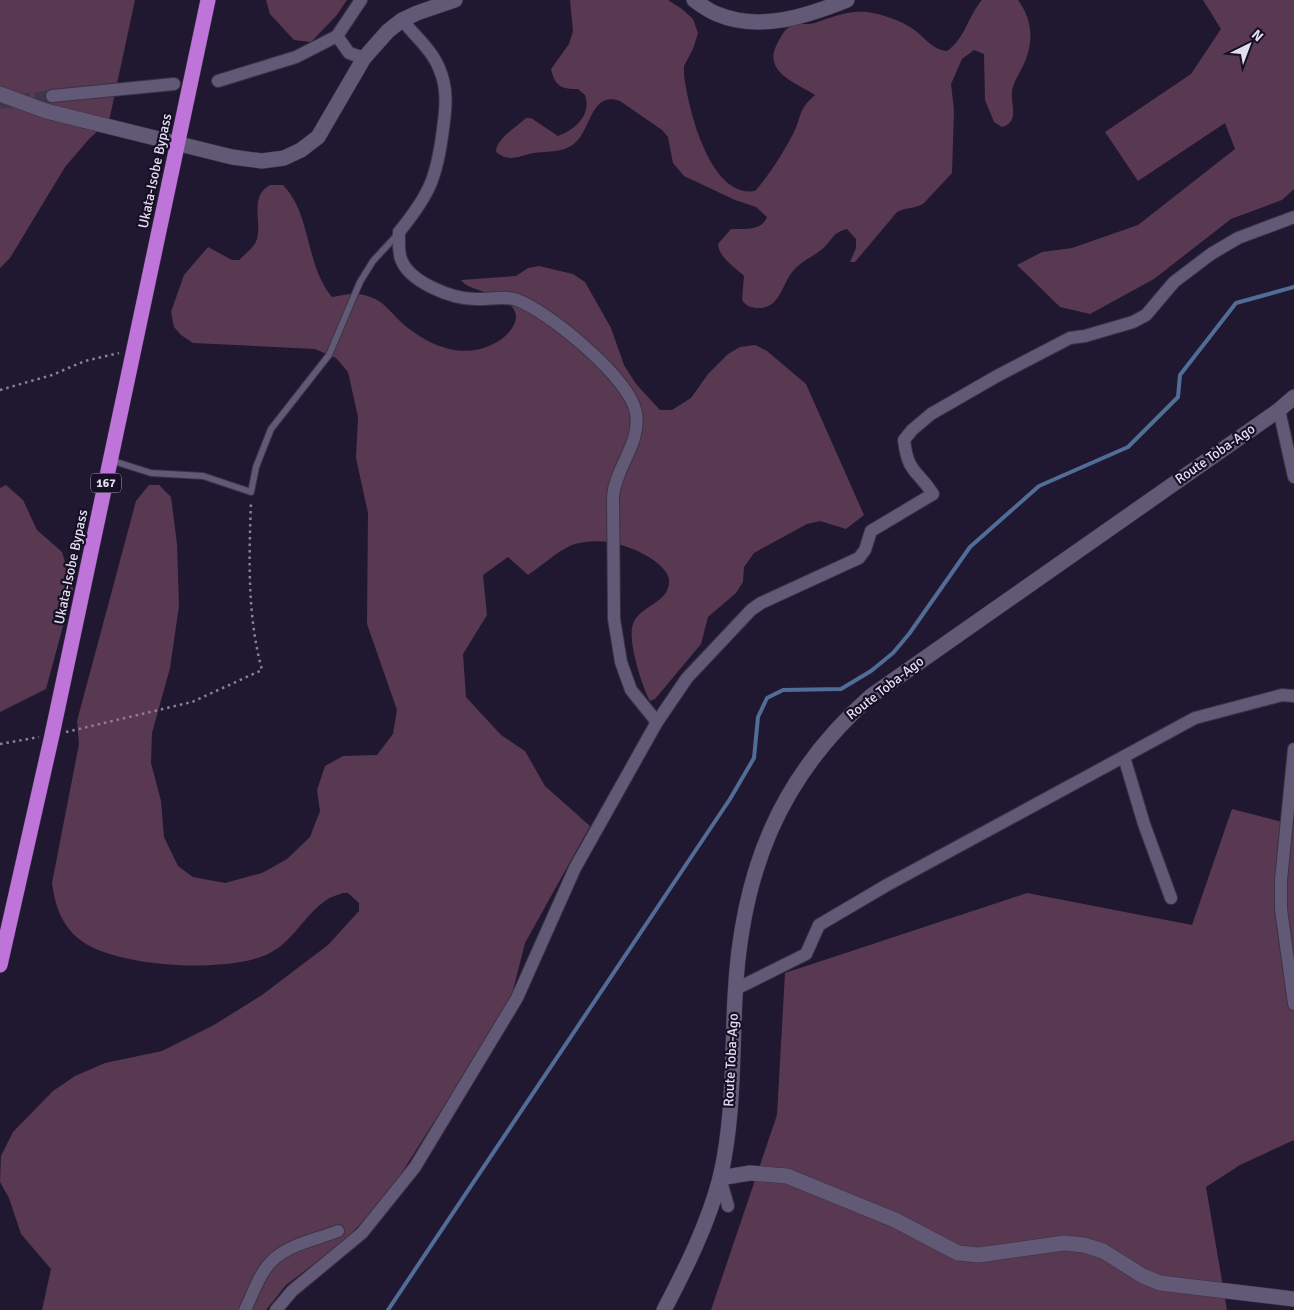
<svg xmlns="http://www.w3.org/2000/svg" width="1294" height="1310" font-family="Signika,sans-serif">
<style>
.green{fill:#593851}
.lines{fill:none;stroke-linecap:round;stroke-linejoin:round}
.stream{stroke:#526c98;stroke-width:4}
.street-tunnel{stroke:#3d364d;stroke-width:12;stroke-dasharray:12 6;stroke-linecap:butt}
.lane-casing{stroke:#3a3347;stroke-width:8}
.street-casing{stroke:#3a3347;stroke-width:14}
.secondary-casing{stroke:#3a3347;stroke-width:16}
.highway-casing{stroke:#3a3347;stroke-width:16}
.path{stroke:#898296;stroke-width:2.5;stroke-dasharray:2.5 4;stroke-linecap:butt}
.lane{stroke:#615975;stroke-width:6}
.street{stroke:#615975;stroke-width:12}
.secondary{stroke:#615975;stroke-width:15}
.highway{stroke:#bf74da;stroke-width:15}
.labels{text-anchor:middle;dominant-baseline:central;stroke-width:4.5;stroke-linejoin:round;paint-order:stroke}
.shield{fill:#170f25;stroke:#a6a0b2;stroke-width:1}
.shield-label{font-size:12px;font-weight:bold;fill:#e3deef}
.street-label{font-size:14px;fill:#e3deef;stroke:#170f25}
</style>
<rect width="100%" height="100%" fill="#201830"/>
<!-- green -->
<g class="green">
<path d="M 0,0 L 135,0 L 109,121 L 89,139 L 65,167 L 10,258 L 0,268 Z"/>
<path d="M 266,0 L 347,0 L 336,16 L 311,42 L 294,40 L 270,14 Z"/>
<path d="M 570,0 L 668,0 L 682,9 L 693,19 L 698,33 L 693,49 L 684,66 L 684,75 C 688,108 710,199 755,191 C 771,173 783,153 794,132 C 802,115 798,110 815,95 C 795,82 761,72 778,42 C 782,35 785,28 793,25 C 800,23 808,25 815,23 C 832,17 848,10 867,12 C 882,14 900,20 913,29 C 925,37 932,50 947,51 C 965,39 968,16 982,0 L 1018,0 C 1031,18 1034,37 1026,59 C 1023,68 1016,77 1013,87 C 1008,101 1022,121 1002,127 L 994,122 L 985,100 L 984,54 L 974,50 L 962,59 L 951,84 L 954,110 L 952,173 L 924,203 C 916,209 906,207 897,212 L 855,262 L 850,262 L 856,248 L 856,239 L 847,229 C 832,232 831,243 821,250 C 811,258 801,261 793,271 C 782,284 780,308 759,308 C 751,308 746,306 742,300 L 744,276 C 734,266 719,258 718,244 L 731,229 C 744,229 762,231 767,217 L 756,207 L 735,200 L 684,176 L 673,163 L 668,137 L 662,130 L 620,101 C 592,91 591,127 577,141 C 563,155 545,150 529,154 C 515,158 507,161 496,152 C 496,138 516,128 526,118 L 531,118 L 558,136 C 575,130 592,115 585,95 L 578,89 C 562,89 555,87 551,69 L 569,44 L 573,31 Z"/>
<path d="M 1203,0 L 1294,0 L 1294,189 L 1282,200 L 1231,219 L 1154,279 L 1090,314 L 1060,307 L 1017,265 L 1042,252 L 1072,248 L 1138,225 L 1235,149 L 1225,123 L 1138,181 L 1105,132 L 1191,74 L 1221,29 Z"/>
<path d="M 270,185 L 283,185 C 312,215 305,265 332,297 C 350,294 355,291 373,298 C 384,302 394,316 402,323 C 431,348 469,363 503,338 C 510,332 519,322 515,312 C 508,293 468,292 461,280 L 516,276 L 528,268 L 539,266 L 573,274 L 585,282 L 611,328 L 624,365 L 636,384 L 660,410 L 672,410 L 691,398 L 708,374 L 728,354 L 740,347 L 755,345 L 767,351 L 806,384 L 864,515 L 846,529 L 820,521 L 807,524 L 754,553 L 744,567 L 743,582 L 736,593 L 708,617 L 701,644 L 655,699 L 650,701 C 642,686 627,640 633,624 C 639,606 669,603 669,582 C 670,573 659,564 652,559 C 629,544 599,536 572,545 C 557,551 542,566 528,575 L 508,557 L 483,575 L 487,615 L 463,654 L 466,697 L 501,735 L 525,751 L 545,786 L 590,826 L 525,943 L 510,1002 L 387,1196 L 344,1241 L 286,1285 L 266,1310 L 42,1310 L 51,1269 L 21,1234 L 9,1198 L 0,1182 L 1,1156 L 13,1132 L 53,1091 L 75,1076 L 105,1063 L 162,1051 L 214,1025 L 262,995 L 328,945 L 359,911 L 359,903 L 348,893 L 343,893 C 337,895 330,897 325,901 C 305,915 293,941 270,953 C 230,974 114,968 79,939 C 61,924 55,905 52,883 L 79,744 L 77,721 L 136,501 L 149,485 L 159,485 L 171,497 L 177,544 L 179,606 L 170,668 L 152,733 L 151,763 L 161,801 L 164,837 L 178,866 L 193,877 L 225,883 L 262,873 L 287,859 L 310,837 L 320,811 L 317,790 L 325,766 L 343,756 L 377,755 L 393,734 L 397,710 L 367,624 L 368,513 L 356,458 L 358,417 L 348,372 L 336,358 L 315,349 L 193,343 L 181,335 L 174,327 L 171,312 L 184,275 L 208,247 L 232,260 L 239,260 C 245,254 254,248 257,239 C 262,221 249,196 270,185 Z"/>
<path d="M 6,485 L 23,500 L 37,530 L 62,552 L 73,589 L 46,689 L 0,712 L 0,488 Z"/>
<path d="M 1232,809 L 1294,825 L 1294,1140 L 1240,1165 L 1206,1187 L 1227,1310 L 711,1310 L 777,1115 L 785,973 L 1027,893 L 1192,925 Z"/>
</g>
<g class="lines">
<!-- stream -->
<path class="stream" d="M 388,1310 L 730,799 L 754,758 L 758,717 L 767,698 L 783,690 L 841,689 L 871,671 L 893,653 L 909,634 L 970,547 L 1039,486 L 1128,447 L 1178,397 L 1180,375 L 1236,303 L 1294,287"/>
<!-- street-tunnel -->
<path class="street-tunnel" d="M 0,103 L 52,96"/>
<defs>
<path id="lane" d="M 110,460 L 151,473 L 203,476 L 251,492 L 256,467 L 271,429 L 329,355 L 360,282 L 373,261 L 397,235"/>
<g id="street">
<path d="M 402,20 C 414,35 432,50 439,68 C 448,88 446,108 443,129 C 437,177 430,194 399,232 C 399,241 398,251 401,259 C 409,282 452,299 475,299 C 489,300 503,295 517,300 C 548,311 631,379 636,413 C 641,444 616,466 613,496 L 614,619 L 621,662 L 631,690 L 657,722"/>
<path d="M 337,36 L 349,53 L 364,58"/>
<path d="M 218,81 L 296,57 L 337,36 L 361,0"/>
<path d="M 52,96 L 174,84"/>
<path d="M 1279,410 L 1294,477"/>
<path d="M 1294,749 L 1281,880 L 1281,909 L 1294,1004"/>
<path d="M 1124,757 L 1144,824 L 1171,898"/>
<path d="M 736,989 L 806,954 L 819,925 L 887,885 L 1195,718 L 1282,695 L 1294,696"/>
<path d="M 720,1178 L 728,1206"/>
<path d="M 245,1310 C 253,1294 260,1271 274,1259 C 290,1244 318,1239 338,1231"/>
<path d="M 276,1310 L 292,1291 L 362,1233 L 415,1167 L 517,998 L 575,868 L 657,722 L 687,678 L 751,610 L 761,603 L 859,558 L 865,550 L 871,531 L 933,494 C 917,469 908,474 904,440 L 912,430 L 931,414 L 997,376 L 1070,338 L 1085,336 L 1133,322 L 1146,315 L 1174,282 L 1211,254 L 1238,238 L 1294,217"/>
</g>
<g id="secondary">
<path d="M 694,0 C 701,5 709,11 717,14 C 760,32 807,16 847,0"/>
<path d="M 0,94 L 46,111 L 232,157 L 262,161 L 284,158 L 301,150 L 318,137 L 364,58 L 388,31 L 402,20 L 417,13 L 455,0"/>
<path d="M 720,1178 L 750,1173 L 787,1176 L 895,1220 L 958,1253 L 979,1255 L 1064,1243 L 1084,1245 L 1103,1251 L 1143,1276 L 1160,1283 L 1294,1299"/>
<path d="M 664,1310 C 686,1268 708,1224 720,1178 C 734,1120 732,1056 735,997 C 741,874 778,778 871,696 L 1279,410 L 1294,397"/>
</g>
<path id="highway" d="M 0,965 L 52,735 L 208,0"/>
</defs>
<!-- lane casing -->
<use href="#lane" class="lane-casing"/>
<!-- street casing -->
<use href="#street" class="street-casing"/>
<!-- secondary casing -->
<use href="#secondary" class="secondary-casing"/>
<!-- highway casing -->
<use href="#highway" class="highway-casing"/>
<!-- path -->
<g class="path">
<path d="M 0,390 L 52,375 L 85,361 L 119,353"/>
<path d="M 66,732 L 192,702 L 262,670 C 247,615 249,558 251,501"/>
<path d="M 0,744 L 39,737"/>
</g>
<!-- lane -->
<use href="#lane" class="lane"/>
<!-- street -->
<use href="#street" class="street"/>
<!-- secondary -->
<use href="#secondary" class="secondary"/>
<!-- highway -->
<use href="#highway" class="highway"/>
</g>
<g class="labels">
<!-- shield labels -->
<rect class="shield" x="91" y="473.5" width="30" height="19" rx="4"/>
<g class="shield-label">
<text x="106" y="483">167</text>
</g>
<!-- street labels -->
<g class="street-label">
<text transform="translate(155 171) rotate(-78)">Ukata-Isobe Bypass</text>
<text transform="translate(1215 454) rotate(-35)">Route Toba-Ago</text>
<text transform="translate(71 567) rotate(-78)">Ukata-Isobe Bypass</text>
<text transform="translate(885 688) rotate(-38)">Route Toba-Ago</text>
<text transform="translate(731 1060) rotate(-87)">Route Toba-Ago</text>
</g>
</g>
<!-- north arrow -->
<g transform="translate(1249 45) rotate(42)" stroke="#170f25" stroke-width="4" paint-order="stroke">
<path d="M0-4L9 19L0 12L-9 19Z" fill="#e3deef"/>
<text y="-8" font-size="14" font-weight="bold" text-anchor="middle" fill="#e3deef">N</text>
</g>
</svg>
